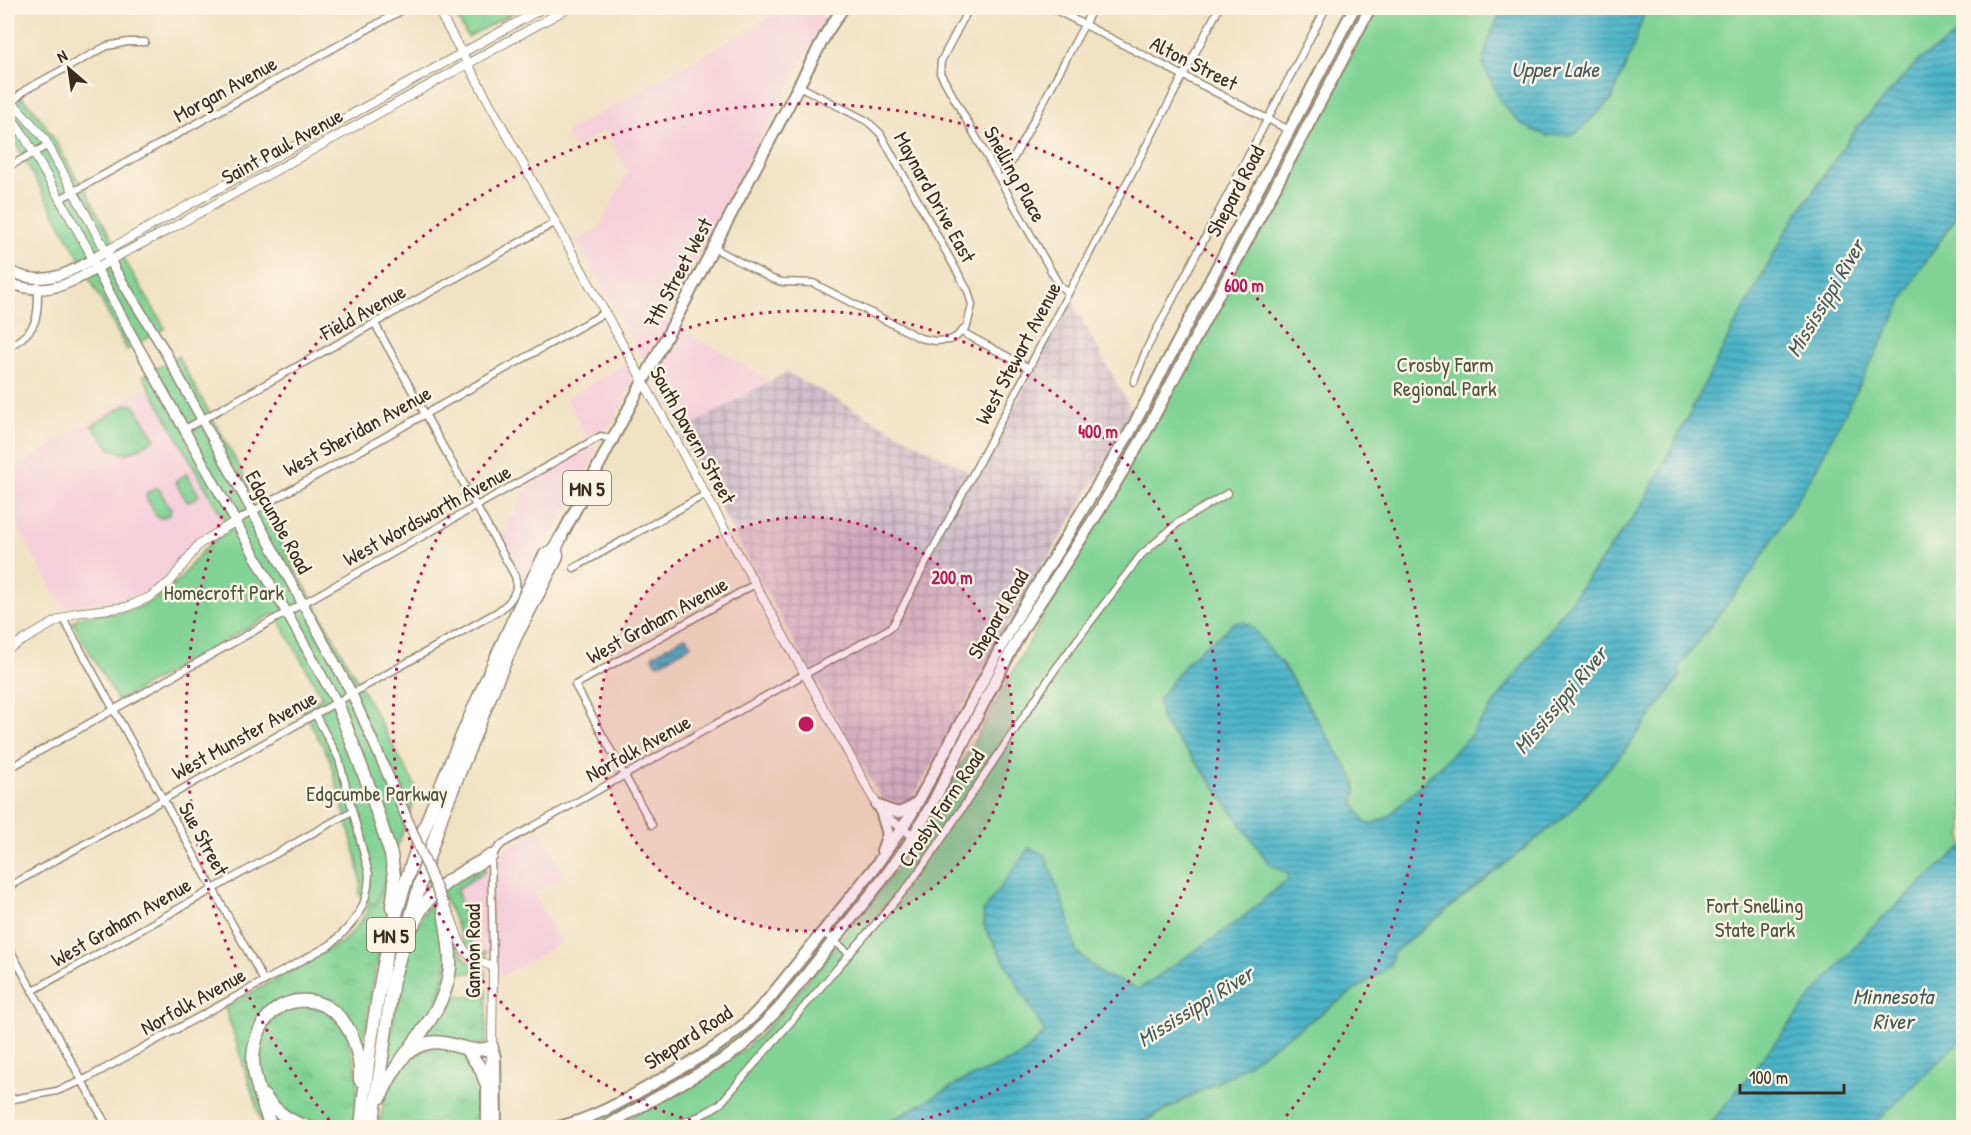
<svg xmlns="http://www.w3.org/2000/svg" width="1971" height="1135" font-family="'Patrick Hand',sans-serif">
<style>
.built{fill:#f5cfda}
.industrial{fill:url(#industrial-grid)}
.grass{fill:url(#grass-tufts);stroke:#5e7e5a;stroke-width:1.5}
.park{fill:#81d395;stroke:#5e7e5a;stroke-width:1.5}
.water{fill:url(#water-rules);stroke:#436f74;stroke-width:1.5}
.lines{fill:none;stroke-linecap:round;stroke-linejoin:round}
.minor-casing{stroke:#968671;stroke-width:9}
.tertiary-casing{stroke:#968671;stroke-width:10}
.secondary-casing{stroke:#968671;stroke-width:12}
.primary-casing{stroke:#968671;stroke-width:14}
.trunk-casing{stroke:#968671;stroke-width:14}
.motorway-casing{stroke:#968671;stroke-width:15}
.minor{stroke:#fff;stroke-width:6}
.tertiary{stroke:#fff;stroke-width:8}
.secondary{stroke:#fff;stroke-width:9}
.primary{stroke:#fff;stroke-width:10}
.trunk{stroke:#fff;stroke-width:10}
.motorway{stroke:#fff;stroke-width:12}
.secondary-bridge-casing{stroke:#968671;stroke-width:12;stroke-linecap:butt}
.secondary-bridge{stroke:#fff;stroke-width:9}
.ring{fill:none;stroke:#c2185b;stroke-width:3;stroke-dasharray:3 6}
.labels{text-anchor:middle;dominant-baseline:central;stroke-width:5;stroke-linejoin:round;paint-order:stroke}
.shield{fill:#fcf5e5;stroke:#75675a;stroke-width:1.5}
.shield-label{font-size:20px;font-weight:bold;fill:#3b2a1e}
.street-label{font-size:21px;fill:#3b2a1e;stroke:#fcf5e5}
.park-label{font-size:21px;fill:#4c543c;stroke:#fcf5e5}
.water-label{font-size:22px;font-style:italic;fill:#415a5a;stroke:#fcf5e5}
.centre{fill:#c2185b;stroke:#fcf5e5;stroke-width:3}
.ring-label{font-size:18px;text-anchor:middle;font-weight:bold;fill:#c2185b;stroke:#fcf5e5;stroke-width:5;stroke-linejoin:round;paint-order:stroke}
</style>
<defs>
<pattern id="industrial-grid" width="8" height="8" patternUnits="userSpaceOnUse" patternTransform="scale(1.5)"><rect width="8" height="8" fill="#d1bdcb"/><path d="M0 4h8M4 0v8" fill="none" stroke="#ab9aa4"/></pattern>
<pattern id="grass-tufts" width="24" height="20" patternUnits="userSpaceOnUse" patternTransform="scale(1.5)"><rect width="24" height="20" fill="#81d395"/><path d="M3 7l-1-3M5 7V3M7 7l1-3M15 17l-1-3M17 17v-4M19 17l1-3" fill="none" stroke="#70b580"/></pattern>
<pattern id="water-rules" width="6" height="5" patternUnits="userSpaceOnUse" patternTransform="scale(1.5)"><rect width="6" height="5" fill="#4bb4c9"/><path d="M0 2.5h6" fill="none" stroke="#4093a3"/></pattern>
</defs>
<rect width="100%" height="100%" fill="#fcf5e5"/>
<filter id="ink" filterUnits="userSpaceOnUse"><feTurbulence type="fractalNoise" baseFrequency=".0167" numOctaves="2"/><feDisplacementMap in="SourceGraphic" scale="12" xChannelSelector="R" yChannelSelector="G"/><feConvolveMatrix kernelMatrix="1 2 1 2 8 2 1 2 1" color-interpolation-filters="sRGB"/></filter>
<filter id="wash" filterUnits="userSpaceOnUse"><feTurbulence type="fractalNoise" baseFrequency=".008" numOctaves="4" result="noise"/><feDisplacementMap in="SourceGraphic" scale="24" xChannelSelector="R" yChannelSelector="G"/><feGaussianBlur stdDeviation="1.35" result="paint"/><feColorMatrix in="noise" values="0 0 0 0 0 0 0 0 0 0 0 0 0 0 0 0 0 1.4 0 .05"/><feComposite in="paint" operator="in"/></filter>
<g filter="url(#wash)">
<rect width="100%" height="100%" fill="#f1e2c4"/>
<!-- built -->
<g class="built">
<path d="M 787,8 L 830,8 L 665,320 L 772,381 L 683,431 L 577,240 L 600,227 L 628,172 L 605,130 L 574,148 L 565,133 Z"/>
<path d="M 626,364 L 635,380 L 610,426 L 588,438 L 566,398 Z"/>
<path d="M 151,384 L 226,517 L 200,535 L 169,575 L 148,591 L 127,599 L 84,604 L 64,609 L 8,509 L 8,473 Z"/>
<path d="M 593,446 L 597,452 L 525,586 L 500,540 L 532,479 Z"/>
<path d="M 539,829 L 565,875 L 533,893 L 561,943 L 502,976 L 497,976 L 496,952 L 475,952 L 457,889 L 497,864 L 497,854 Z"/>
</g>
<!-- industrial -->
<path class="industrial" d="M 1071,299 L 1134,415 L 1013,617 L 909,805 L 899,811 L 883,802 L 679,433 L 786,372 L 978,477 Z"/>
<!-- grass -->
<g class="grass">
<path d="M 483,867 L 486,871 L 457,889 L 474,952 L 486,952 L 486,957 L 479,959 L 466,948 L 441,888 Z"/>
<path d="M 392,872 L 389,910 L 372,988 L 362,1052 L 344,1017 L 294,997 L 253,1037 L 267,1127 L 263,1127 L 225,1007 L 342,942 C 366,920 373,905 373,873 Z"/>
<path d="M 433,897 L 442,918 L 446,970 L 434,1007 L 387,1074 L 385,1073 L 394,1016 L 411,941 L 415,928 Z"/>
<path d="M 454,937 C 460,955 468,965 486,970 L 486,979 L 483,979 L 482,972 L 457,973 L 458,996 L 483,995 L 483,990 L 487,990 L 486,1045 L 426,1040 L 423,1036 L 432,1024 Z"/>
<path d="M 294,1004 L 328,1010 L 348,1036 L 358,1078 L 354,1125 C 338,1126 324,1128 308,1123 C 296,1119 270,1102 265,1090 C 257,1074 255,1038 268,1023 C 274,1016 286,1010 294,1004 Z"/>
<path d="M 769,1005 L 771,1006 C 728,1061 664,1088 605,1121 L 591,1127 L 573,1128 C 605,1116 633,1100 663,1084 C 704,1060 738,1042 769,1005 Z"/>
<path d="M 446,1046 L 467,1056 L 479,1077 L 478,1122 L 470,1127 L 449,1128 L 437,1125 L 379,1125 L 385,1095 L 396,1072 L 418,1050 Z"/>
</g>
<!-- park -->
<g class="park">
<path d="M 451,8 L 522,8 L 468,37 Z"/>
<path d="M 1376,8 L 1963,8 L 1963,31 L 1918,61 L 1733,329 L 1643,504 L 1470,736 L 1389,816 L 1373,824 L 1365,823 L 1353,801 L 1356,793 L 1355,780 L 1283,665 L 1233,623 L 1224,633 L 1200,650 L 1161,715 L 1163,723 L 1201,768 L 1270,865 L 1287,873 L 1288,879 L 1241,919 L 1139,989 L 1103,975 L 1076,951 L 1068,916 L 1045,855 L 984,926 L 1045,1032 L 1019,1057 L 962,1081 L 880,1127 L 612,1128 L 741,1052 L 763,1032 L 787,1006 L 902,862 L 916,842 L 973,744 L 1307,140 Z"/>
<path d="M 15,94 C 39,105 63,156 77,179 C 86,183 90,200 96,210 C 118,250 142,289 165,328 L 127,350 L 77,254 L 8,130 L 8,97 L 12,97 Z"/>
<path d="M 1963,207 L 1963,1127 L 1133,1128 L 1233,1074 L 1390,966 L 1393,953 L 1569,813 L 1626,749 L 1680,677 L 1679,666 L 1870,361 L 1916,276 Z"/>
<path d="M 178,356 L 418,791 L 375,906 L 359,895 L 361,882 L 357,859 L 329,757 L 302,708 L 322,697 L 275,613 L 118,701 L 74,625 L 73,622 C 84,611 103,615 117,613 C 126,612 136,609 144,605 C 155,599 165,594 174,585 C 197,562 198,547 230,531 L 143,376 Z"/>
<path d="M 127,404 L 134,405 L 155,438 L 142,447 L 126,454 L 111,449 L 92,426 Z"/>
<path d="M 187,474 L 199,496 L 187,502 L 175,481 Z"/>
<path d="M 155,488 L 159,489 L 171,510 L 170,514 L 162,518 L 157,517 L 146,497 L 147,493 Z"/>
</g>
<!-- water -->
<g class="water">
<path d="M 1502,8 L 1646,8 L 1632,51 L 1611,100 L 1576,134 L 1547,136 L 1522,125 L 1502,104 L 1483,65 L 1488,41 Z"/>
<path d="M 1963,31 L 1963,207 L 1916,276 L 1816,469 L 1755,568 L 1680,666 L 1680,677 L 1626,749 L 1569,813 L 1393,953 L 1390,966 L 1233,1074 L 1133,1127 L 880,1127 L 962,1081 L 1019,1057 L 1045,1033 L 984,925 L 983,911 L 1029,848 L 1045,855 L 1068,916 L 1076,951 L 1103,975 L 1139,989 L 1241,919 L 1288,879 L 1287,873 L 1270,865 L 1201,768 L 1163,723 L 1158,700 C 1171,683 1184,663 1200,650 C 1212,640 1223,635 1233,623 L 1244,622 L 1251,626 L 1283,665 L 1355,780 L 1356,793 L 1353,801 L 1365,823 L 1373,824 L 1389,816 L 1470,736 L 1643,504 L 1733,329 L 1787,229 L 1856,129 L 1918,61 Z"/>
<path d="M 684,637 L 688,638 L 691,646 L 659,664 L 656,663 L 652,657 L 654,654 Z"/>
<path d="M 1963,846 L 1963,1038 L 1871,1127 L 1708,1127 L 1808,1001 L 1871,928 Z"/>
</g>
</g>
<g filter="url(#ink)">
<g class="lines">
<defs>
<g id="minor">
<path d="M 969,8 L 941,61 L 940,73 L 1059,285 L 1068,293"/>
<path d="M 1052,8 L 1289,130"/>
<path d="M 8,106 L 25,90 L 107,46 L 128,42 L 145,42"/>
<path d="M 8,167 L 48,145"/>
<path d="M 1001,182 L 1093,8"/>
<path d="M 60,199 L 406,8"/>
<path d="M 714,248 L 772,279 L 782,282 L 813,283 L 920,338 L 935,341 L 950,340 L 956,337 L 967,326 L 972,305 L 968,291 L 880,133 L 867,121 L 799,86"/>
<path d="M 962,332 L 1029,368"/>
<path d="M 8,347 C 38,331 38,319 38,286"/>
<path d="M 1134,382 L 1146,350 L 1326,8"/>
<path d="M 185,429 L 556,222"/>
<path d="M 236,521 L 606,312"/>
<path d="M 574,568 L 706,494"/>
<path d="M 63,618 L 264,981"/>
<path d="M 8,769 L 601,436 L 612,440"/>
<path d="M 652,825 L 575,685 L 755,584"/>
<path d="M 8,887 L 497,612 C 509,604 520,592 515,576 L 375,324"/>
<path d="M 823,932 L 850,954"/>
<path d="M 8,946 L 108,1128"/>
<path d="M 493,966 L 491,856 L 502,844 L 796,679 L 887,630 L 893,625 L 1219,8"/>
<path d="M 32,991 L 352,811"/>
<path d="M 8,1100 L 57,1091 L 82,1081 L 330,945 C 354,924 368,908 369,874 L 339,759 L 315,714"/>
<path d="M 668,1128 L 700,1116 L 720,1104 L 909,885 L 935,849 L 1056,668 L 1141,555 L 1179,522 L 1228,493"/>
</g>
<g id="tertiary">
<path d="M 437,8 L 877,805 L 890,820 L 914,836"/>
<path d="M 8,106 L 16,106 L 44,138 L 106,251 L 543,8"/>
<path d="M 8,106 L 8,113 L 23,134 L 88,249 L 92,260"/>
<path d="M 110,260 L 172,228 L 568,8"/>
<path d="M 8,649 L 55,622 L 75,613 L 127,607 L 150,597 L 170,582 L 199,544 L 236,521"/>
<path d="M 448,911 C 462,940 456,957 493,966 L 492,1047 L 487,1081"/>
</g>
<g id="secondary">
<path d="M 92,260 L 131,334 L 337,703"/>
<path d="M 8,270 C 45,290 73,271 106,251 L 115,270 L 163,348 L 352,694 L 405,814"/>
<path d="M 8,282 C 46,300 77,281 110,260"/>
</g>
<g id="primary">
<path d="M 561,537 L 827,32 L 843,8"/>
<path d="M 492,1047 L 495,1057 L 496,1124 L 493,1128"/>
<path d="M 487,1086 L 487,1128"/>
</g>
<g id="trunk">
<path d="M 877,805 C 895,813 899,817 916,803"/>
<path d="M 881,811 L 888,834 L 882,851"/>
<path d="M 554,1128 C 590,1120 620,1103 651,1085 C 700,1058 736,1039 772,995 L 875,867 L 911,815 L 1015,621 L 1130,432 L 1354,8"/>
<path d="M 603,1128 L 726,1058 L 746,1043 L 782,1005 L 883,879 L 908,845 L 932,804 L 994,683 L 1024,627 L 1099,511 L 1142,439 L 1370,8"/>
</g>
<g id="motorway">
<path d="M 555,549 L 561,537"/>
<path d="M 337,703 L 369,787 L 391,855 L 395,883 L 392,907"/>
<path d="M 413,925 C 429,887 457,875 491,856"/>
<path d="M 467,1050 L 481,1069 L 487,1086"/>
<path d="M 411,1051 C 443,1028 462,1059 492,1047"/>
<path d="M 264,1096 C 276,1112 291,1123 311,1128"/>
<path d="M 381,1097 C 398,1051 445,1019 450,968 C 451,946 446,926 443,904"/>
<path d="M 271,1128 C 264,1105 253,1080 253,1057 C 254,1044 257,1033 264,1022 C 283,994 321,994 342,1020 C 355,1035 361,1060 360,1080"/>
<path d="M 361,1128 C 366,1073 373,1019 384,965 C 402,875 438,791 474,708 C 497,656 519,605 545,555 L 555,549"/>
<path d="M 372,1128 L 393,980 L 423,874 L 442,815 L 496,682 L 515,638 L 556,559 L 557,555 L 555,549"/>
</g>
</defs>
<!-- minor casing -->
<use href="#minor" class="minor-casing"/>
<!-- tertiary casing -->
<use href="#tertiary" class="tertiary-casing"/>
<!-- secondary casing -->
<use href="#secondary" class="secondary-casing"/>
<!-- primary casing -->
<use href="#primary" class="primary-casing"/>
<!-- trunk casing -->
<use href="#trunk" class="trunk-casing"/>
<!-- motorway casing -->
<use href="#motorway" class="motorway-casing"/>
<!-- minor -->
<use href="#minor" class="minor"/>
<!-- tertiary -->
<use href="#tertiary" class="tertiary"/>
<!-- secondary -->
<use href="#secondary" class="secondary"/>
<!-- primary -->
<use href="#primary" class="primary"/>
<!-- trunk -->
<use href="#trunk" class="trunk"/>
<!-- motorway -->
<use href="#motorway" class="motorway"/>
<defs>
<path id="secondary-bridge" d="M 405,814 L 443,904"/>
</defs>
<!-- secondary-bridge casing -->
<use href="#secondary-bridge" class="secondary-bridge-casing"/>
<!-- secondary-bridge -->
<use href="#secondary-bridge" class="secondary-bridge"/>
</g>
</g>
<!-- distance rings -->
<circle cx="806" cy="724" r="207" fill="#c2185b" fill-opacity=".12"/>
<g class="ring">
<circle cx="806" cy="724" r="207"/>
<path d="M717 1127A413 413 0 1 1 895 1127"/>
<path d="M335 1127A620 620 0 1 1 1277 1127"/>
</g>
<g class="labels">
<!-- shield labels -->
<g class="shield">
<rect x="563" y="471" width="48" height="34" rx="4.5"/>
<rect x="367" y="918" width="48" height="34" rx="4.5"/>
</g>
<g class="shield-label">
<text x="587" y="488">MN 5</text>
<text x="391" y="935">MN 5</text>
</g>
<!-- street labels -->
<g class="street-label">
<text transform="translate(1194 63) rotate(27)">Alton Street</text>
<text transform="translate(225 89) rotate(-29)">Morgan Avenue</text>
<text transform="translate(282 146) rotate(-29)">Saint Paul Avenue</text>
<text transform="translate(1015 174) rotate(61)">Snelling Place</text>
<text transform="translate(1235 191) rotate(-62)">Shepard Road</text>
<text transform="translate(935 197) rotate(61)">Maynard Drive East</text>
<text transform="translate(678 273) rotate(-62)">7th Street West</text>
<text transform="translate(363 312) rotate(-29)">Field Avenue</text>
<text transform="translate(1018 353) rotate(-62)">West Stewart Avenue</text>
<text transform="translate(357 431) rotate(-29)">West Sheridan Avenue</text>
<text transform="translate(693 435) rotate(61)">South Davern Street</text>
<text transform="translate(427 515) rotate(-29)">West Wordsworth Avenue</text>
<text transform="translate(279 522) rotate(61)">Edgcumbe Road</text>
<text transform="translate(998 614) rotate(-60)">Shepard Road</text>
<text transform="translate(657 620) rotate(-29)">West Graham Avenue</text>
<text transform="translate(244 735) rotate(-29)">West Munster Avenue</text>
<text transform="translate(638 748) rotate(-29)">Norfolk Avenue</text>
<text transform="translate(941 808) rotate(-56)">Crosby Farm Road</text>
<text transform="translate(204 839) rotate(61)">Sue Street</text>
<text transform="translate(121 922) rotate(-30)">West Graham Avenue</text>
<text transform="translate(472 951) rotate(-90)">Gannon Road</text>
<text transform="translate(193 1001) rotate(-29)">Norfolk Avenue</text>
<text transform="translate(688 1037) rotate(-33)">Shepard Road</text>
</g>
<!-- park labels -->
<g class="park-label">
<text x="1445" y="364">Crosby Farm<tspan x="1445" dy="24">Regional Park</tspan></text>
<text x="224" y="592">Homecroft Park</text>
<text x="377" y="793">Edgcumbe Parkway</text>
<text x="1755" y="905">Fort Snelling<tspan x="1755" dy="24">State Park</tspan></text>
</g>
<!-- water labels -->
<g class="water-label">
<text x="1555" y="69">Upper Lake</text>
<text transform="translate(1825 298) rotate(-59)">Mississippi River</text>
<text transform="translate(1560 700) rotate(-50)">Mississippi River</text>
<text x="1893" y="996">Minnesota<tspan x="1893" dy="25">River</tspan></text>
<text transform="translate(1195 1006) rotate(-32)">Mississippi River</text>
</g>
</g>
<circle cx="806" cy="724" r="9" class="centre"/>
<g class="ring-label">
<text x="1244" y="292">600 m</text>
<text x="1098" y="438">400 m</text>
<text x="952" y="584">200 m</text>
</g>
<!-- margin -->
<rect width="1971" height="1135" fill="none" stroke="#fcf5e5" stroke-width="30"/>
<!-- north arrow -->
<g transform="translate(69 69) rotate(331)" stroke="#fcf5e5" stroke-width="4.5" paint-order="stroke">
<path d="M0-4.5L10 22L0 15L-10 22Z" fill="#3b2a1e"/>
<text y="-9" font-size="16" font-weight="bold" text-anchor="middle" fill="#3b2a1e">N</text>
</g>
<!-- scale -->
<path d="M1740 1084v9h104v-9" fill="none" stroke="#3b2a1e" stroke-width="3"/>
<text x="1749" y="1084" font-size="18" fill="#3b2a1e" stroke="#fcf5e5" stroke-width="4.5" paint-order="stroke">100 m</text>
</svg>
